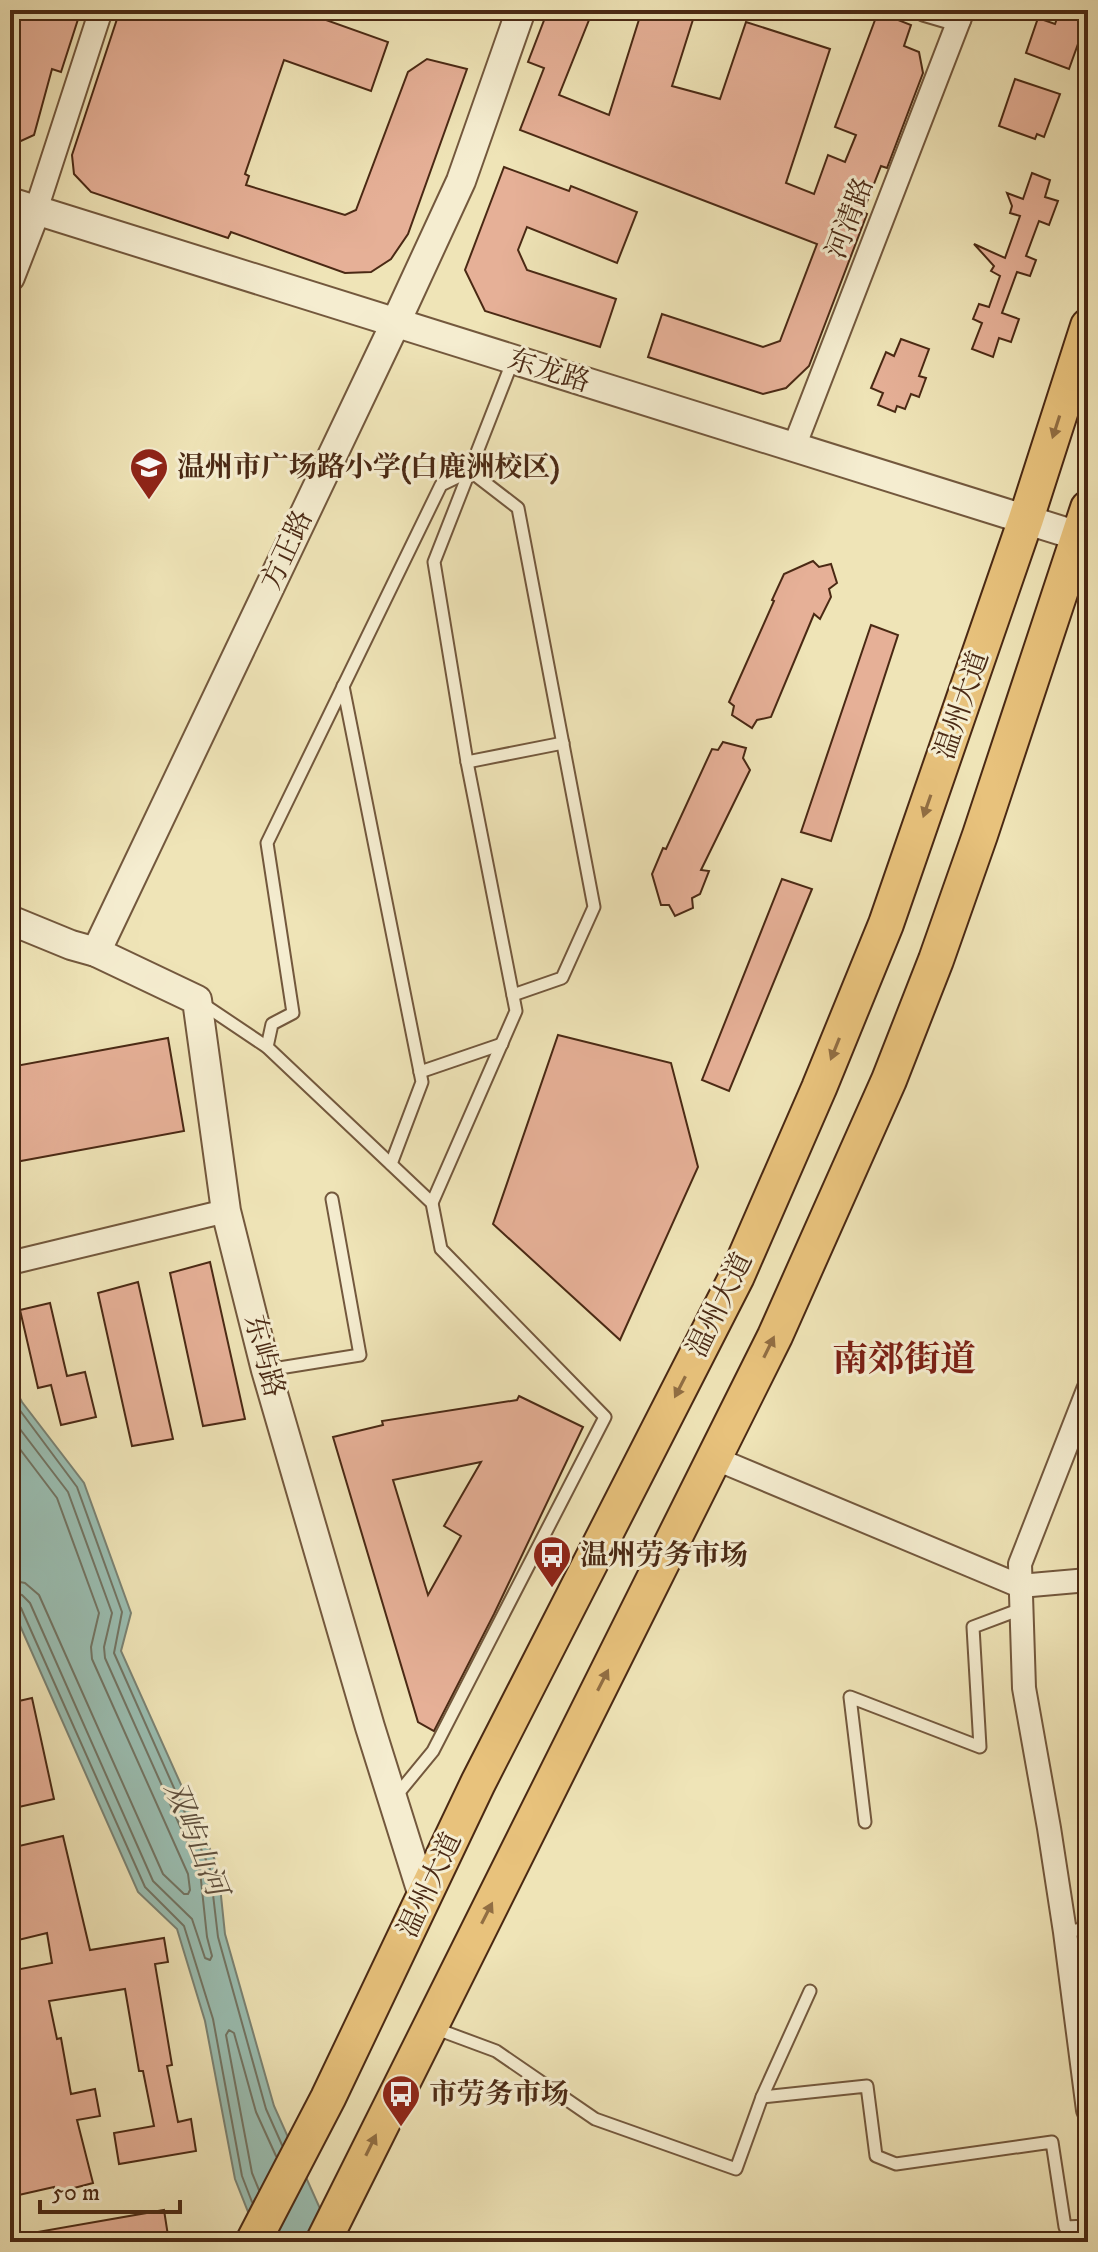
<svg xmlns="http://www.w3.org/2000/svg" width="1098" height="2252" font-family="'IM FELL DW Pica','Noto Serif SC',serif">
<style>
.water{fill:#9abeb2;stroke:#7a8273;stroke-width:2}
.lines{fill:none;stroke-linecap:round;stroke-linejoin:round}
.shore{stroke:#727463;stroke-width:2}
.building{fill:#e6b097;stroke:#4a2914;stroke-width:2;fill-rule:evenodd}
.service-casing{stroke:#73583d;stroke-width:15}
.minor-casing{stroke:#73583d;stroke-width:26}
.tertiary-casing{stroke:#73583d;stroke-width:32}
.primary-casing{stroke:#4a2914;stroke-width:38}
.service{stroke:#f5edd0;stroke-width:11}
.minor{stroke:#f5edd0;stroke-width:22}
.tertiary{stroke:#f5edd0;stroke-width:28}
.primary{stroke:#e8c27c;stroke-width:34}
.oneway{fill:#916e43}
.labels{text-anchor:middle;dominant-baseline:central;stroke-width:6;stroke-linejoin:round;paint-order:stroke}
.street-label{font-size:28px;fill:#4a2914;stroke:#f5edd0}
.poi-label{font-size:28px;font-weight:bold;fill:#4a2914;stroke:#f5edd0;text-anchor:start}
.water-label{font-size:30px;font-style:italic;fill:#5e4e3c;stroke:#f5edd0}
.district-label{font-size:36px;font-weight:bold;fill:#7a1f14;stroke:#f5edd0}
</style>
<rect width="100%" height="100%" fill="#efe4b7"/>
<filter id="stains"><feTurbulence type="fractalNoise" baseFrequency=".0025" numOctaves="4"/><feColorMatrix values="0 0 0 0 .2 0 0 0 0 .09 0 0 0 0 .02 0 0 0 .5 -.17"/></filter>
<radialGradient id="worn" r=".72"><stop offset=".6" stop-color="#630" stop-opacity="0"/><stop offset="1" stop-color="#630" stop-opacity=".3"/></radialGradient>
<!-- water -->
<path class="water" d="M 10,1380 L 22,1402 L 84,1483 L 131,1613 L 121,1651 L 218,1867 L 225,1934 L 274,2106 L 335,2242 L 260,2242 L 235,2179 L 205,2021 L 177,1929 L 138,1892 L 10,1603 Z"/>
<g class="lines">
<!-- shore -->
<g class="shore">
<path d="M 10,1397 L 77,1487 L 122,1612 L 114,1653 L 210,1869 L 218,1937 L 266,2109 L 282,2145"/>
<path d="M 10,1416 L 68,1492 L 112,1613 L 104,1647 L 105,1658 L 200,1871 L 207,1937 L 212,1956 L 210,1960 L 205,1958 L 192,1919 L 153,1881 L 30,1603 L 22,1595 L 10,1592"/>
<path d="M 10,1436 L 57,1498 L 99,1613 L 91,1647 L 92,1659 L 188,1874 L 190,1890 L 188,1894 L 184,1894 L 163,1874 L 39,1595 L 25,1583 L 10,1580"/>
<path d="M 10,1602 L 16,1603 L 21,1608 L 145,1887 L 184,1926 L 213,2019 L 242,2176 L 252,2202"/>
<path d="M 259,2190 L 252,2173 L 226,2035 L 229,2030 L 234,2033 L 256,2112 L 276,2156"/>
</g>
</g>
<!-- building -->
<g class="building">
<path d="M 10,10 L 81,10 L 61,72 L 52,69 L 34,135 L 10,146 Z"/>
<path d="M 120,10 L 298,10 L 388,42 L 371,91 L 284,60 L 245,174 L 249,176 L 246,185 L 345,215 L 356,210 L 408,72 L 427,59 L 467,69 L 408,234 L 391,259 L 371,272 L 345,273 L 231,232 L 228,238 L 91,192 L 74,174 L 72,155 Z"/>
<path d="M 548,10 L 593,10 L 559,95 L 609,115 L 642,10 L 696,10 L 672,86 L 720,99 L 746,22 L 830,49 L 786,183 L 814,194 L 828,155 L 845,162 L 856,135 L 835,127 L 878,12 L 911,25 L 904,46 L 919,52 L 923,73 L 887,168 L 881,166 L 863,212 L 867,214 L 809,366 L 786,388 L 763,394 L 648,357 L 662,314 L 763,347 L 780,341 L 817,244 L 520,130 L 544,68 L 528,62 Z"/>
<path d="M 1060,10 L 1088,10 L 1088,16 L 1069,69 L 1026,53 L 1038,18 L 1055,24 Z"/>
<path d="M 1015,79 L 1060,94 L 1044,137 L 1037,134 L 1035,139 L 999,126 Z"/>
<path d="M 504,167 L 569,191 L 571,186 L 637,212 L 617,263 L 527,227 L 518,250 L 527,270 L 616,299 L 600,347 L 485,311 L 465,270 Z"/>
<path d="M 1032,173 L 1050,180 L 1045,197 L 1058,201 L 1049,225 L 1039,221 L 1026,256 L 1036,260 L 1030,276 L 1017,272 L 1002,313 L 1019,319 L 1011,342 L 999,338 L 993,357 L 972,349 L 982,323 L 973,319 L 979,304 L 989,307 L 1000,276 L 991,271 L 994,266 L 974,244 L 1005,258 L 1020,216 L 1010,213 L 1012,206 L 1007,193 L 1023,199 Z"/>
<path d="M 901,339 L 929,349 L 919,376 L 926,378 L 919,397 L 911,394 L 905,409 L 897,406 L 895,412 L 878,405 L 883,393 L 871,388 L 886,352 L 894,356 Z"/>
<path d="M 813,561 L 819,567 L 831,564 L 837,583 L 829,589 L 831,597 L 820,619 L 814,614 L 771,717 L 757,720 L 752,728 L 732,715 L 734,706 L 729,702 L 774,601 L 772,600 L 784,574 Z"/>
<path d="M 871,625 L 898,635 L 831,841 L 801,832 Z"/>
<path d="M 723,742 L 746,748 L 743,758 L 750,770 L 701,870 L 709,871 L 700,894 L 692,898 L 693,908 L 675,916 L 669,905 L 661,905 L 652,874 L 663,848 L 666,849 L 712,749 L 718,750 Z"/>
<path d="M 782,879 L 812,889 L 729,1091 L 702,1080 Z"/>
<path d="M 558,1035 L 671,1063 L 698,1167 L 620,1340 L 493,1224 Z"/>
<path d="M 168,1038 L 184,1131 L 10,1163 L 10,1067 Z"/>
<path d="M 210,1262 L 245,1419 L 203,1426 L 170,1273 Z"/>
<path d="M 138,1282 L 173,1439 L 132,1446 L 98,1293 Z"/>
<path d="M 50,1303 L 67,1376 L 85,1372 L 96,1417 L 61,1425 L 51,1385 L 38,1388 L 20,1310 Z"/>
<path d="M 519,1396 L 583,1427 L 494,1614 L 434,1731 L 418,1722 L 333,1437 L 383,1425 L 382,1421 L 517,1400 ZM 481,1462 L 444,1526 L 461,1536 L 428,1595 L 393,1480 Z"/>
<path d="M 32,1698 L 54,1799 L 10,1809 L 10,1703 Z"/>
<path d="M 63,1836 L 90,1950 L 164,1938 L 168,1962 L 155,1964 L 172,2065 L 167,2066 L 178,2122 L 191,2119 L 196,2151 L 119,2164 L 114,2133 L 154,2126 L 143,2071 L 139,2071 L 125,1989 L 49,2001 L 57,2039 L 61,2038 L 71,2094 L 95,2089 L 100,2116 L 77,2120 L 93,2183 L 55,2193 L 54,2187 L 10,2197 L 10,1971 L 52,1963 L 47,1933 L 10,1942 L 10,1848 Z"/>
<path d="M 164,2210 L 169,2242 L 27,2242 L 26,2234 Z"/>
</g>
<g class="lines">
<defs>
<g id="service">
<path d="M 343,686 L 422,1082 L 391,1164"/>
<path d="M 467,762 L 563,743"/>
<path d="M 200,1002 L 267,1047 L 432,1203 L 441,1249 L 605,1417 L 433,1751 L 396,1796"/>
<path d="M 267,1047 L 272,1024 L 293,1013 L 267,843 L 441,485 L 470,471 L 518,508 L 594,907 L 562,978 L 513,995"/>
<path d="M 420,1072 L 502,1044"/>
<path d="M 432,1203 L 516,1011 L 467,762 L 434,562 L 513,360"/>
<path d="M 267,1370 L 360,1355 L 332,1199"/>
<path d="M 865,1822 L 850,1697 L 980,1747 L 973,1627 L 1021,1609"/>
<path d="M 1065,1932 L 1088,1928"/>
<path d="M 434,2028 L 496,2051 L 595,2119 L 736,2169 L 762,2097 L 810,1991"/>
<path d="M 762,2097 L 867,2086 L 876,2156 L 896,2164 L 1052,2142 L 1065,2227 L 1088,2226"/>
</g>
<g id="minor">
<path d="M 925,10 L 959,20"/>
<path d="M 36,210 L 101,10"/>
<path d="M 794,447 L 963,10"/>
<path d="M 10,1263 L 226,1211"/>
<path d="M 1088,1390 L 1020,1564 L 1024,1688 L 1049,1828 L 1065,1932 L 1088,2110"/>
<path d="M 714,1458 L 1020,1586 L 1088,1580"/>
</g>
<g id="tertiary">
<path d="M 10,202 L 1088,539"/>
<path d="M 10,277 L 36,210"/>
<path d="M 10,920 L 71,945 L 96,952 L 197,1000 L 226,1211 L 266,1370 L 370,1727 L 424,1899"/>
<path d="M 96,952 L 395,324 L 461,181 L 521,10"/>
</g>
<g id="primary">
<path d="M 253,2242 L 328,2098 L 478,1783 L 737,1276 L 819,1088 L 886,924 L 1026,519 L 1088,326"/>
<path d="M 323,2242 L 775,1336 L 889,1080 L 936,960 L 980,835 L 1088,508"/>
</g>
</defs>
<!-- service casing -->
<use href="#service" class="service-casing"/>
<!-- minor casing -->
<use href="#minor" class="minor-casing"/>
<!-- tertiary casing -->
<use href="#tertiary" class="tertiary-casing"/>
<!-- primary casing -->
<use href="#primary" class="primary-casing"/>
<!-- service -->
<use href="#service" class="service"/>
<!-- minor -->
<use href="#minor" class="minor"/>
<!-- tertiary -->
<use href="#tertiary" class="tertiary"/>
<!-- primary -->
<use href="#primary" class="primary"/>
</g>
<!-- one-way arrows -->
<defs><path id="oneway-solid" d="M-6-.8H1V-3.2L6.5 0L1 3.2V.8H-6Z" transform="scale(2)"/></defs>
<g class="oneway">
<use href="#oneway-solid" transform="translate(1056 427) rotate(108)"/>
<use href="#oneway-solid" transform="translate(927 806) rotate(109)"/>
<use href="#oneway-solid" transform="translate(835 1049) rotate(112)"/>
<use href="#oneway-solid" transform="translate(769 1347) rotate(-64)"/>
<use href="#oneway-solid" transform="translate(680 1387) rotate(117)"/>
<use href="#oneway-solid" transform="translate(603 1680) rotate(-63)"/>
<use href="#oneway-solid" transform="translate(487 1913) rotate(-63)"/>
<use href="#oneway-solid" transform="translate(371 2145) rotate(-64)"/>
</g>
<!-- icons -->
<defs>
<symbol id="school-pin" viewBox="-11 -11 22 30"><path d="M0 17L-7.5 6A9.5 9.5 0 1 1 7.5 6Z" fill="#8f2418" stroke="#f5edd0"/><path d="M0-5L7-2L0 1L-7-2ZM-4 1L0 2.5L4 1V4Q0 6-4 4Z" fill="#fff"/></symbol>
<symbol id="bus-pin" viewBox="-11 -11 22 30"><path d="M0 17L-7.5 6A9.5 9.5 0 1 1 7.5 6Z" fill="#8f2418" stroke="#f5edd0"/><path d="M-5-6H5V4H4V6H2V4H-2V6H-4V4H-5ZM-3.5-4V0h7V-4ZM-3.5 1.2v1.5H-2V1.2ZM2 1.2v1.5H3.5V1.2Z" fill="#fff"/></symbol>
</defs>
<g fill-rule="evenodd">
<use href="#school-pin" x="127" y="445" width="44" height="60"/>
<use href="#bus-pin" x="530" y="1533" width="44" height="60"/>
<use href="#bus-pin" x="379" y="2072" width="44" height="60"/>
</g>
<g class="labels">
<!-- street labels -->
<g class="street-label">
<text transform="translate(850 218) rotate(-69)">河清路</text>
<text transform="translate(549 371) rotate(17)">东龙路</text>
<text transform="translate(287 550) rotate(-65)">方正路</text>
<text transform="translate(962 705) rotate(-71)">温州大道</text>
<text transform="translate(720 1305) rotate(-64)">温州大道</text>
<text transform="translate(264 1356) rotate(75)">东屿路</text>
<text transform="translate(430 1885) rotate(-65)">温州大道</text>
</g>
<!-- poi labels -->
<g class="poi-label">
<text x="177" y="467">温州市广场路小学(白鹿洲校区)</text>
<text x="580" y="1555">温州劳务市场</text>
<text x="429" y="2094">市劳务市场</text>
</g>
<!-- water labels -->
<g class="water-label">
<text transform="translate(195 1839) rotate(68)">双屿山河</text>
</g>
<!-- district labels -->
<g class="district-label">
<text x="904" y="1360">南郊街道</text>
</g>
</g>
<!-- margin -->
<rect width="1098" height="2252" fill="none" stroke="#efe4b7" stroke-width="40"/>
<rect x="12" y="12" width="1074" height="2228" fill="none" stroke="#4a2914" stroke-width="4"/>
<rect x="20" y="20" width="1058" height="2212" fill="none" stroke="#4a2914" stroke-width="2"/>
<!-- scale -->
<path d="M40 2200v12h140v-12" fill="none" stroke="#4a2914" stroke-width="4"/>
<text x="52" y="2200" font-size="24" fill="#4a2914" stroke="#f5edd0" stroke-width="6" paint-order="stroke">50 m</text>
<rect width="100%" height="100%" filter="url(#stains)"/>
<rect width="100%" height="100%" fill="url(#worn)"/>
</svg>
